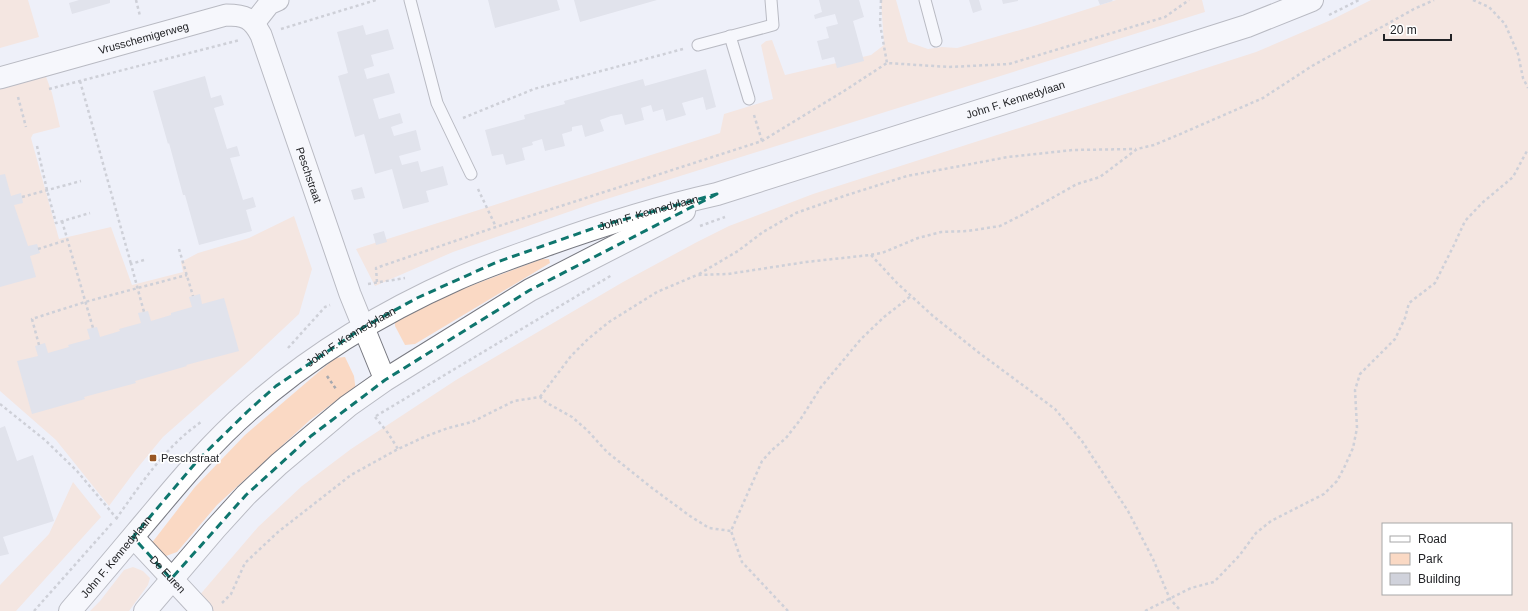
<svg xmlns="http://www.w3.org/2000/svg" width="1528" height="611" font-family="Helvetica,sans-serif">
<style>
.green{fill:#fad9c4;fill-rule:evenodd}
.building{fill:#d0d2db}
.lines{fill:none;stroke-linecap:round;stroke-linejoin:round}
.lane-casing{stroke:#787981;stroke-width:13}
.street-casing{stroke:#787981;stroke-width:23}
.secondary-casing{stroke:#787981;stroke-width:24}
.path{stroke:#a6a8af;stroke-width:2.5;stroke-dasharray:3 3;stroke-linecap:butt}
.lane{stroke:#fff;stroke-width:11}
.street{stroke:#fff;stroke-width:21}
.secondary{stroke:#fff;stroke-width:22}
.marked{fill:none;stroke:#0f766e;stroke-width:3;stroke-dasharray:8 5;stroke-linejoin:round}
.poi-dot{fill:#985624;stroke:#fff;stroke-width:1.5}
.labels{text-anchor:middle;dominant-baseline:central;stroke-width:3.5;stroke-linejoin:round;paint-order:stroke}
.street-label{font-size:11px;fill:#222326;stroke:#fff}
.poi-label{font-size:11px;fill:#222326;stroke:#fff;text-anchor:start}
</style>
<rect width="100%" height="100%" fill="#eef0f9"/>
<!-- green -->
<g class="green">
<path d="M 0,0 L 28,0 L 39,37 L 0,48 Z"/>
<path d="M 881,0 L 896,0 L 908,42 L 928,49 L 942,47 L 957,48 L 1034,26 L 1116,0 L 1202,0 L 1205,12 L 594,203 L 453,252 L 375,286 L 356,249 L 720,133 L 724,114 L 773,99 L 761,45 L 766,41 L 772,40 L 785,75 L 871,55 L 884,45 Z"/>
<path d="M 1371,0 L 1528,0 L 1528,611 L 186,611 L 258,527 L 302,486 L 351,449 L 456,380 L 623,282 L 697,242 L 729,226 L 813,194 L 1256,52 L 1331,20 ZM 1383,524 L 1511,524 L 1511,594 L 1383,594 Z"/>
<path d="M 44,71 L 52,93 L 60,127 L 33,134 L 31,138 L 59,239 L 111,227 L 132,285 L 183,272 L 181,262 L 198,253 L 249,238 L 294,216 L 312,269 L 299,314 L 249,361 L 163,437 L 135,471 L 109,506 L 56,440 L 0,391 L 0,83 Z"/>
<path d="M 542,259 L 549,259 L 550,263 L 415,344 L 405,345 L 395,326 L 395,322 L 441,297 Z"/>
<path d="M 345,357 L 354,376 L 356,392 L 333,403 L 310,420 L 217,505 L 177,552 L 166,556 L 159,556 L 151,544 L 195,487 L 245,435 L 335,358 Z"/>
<path d="M 73,482 L 101,517 L 16,611 L 0,611 L 0,585 L 49,534 Z"/>
<path d="M 133,567 L 143,571 L 150,578 L 148,585 L 129,611 L 90,611 L 100,601 L 124,570 Z"/>
</g>
<!-- building -->
<g class="building">
<path d="M 79,0 L 110,0 L 110,3 L 72,14 L 69,3 Z"/>
<path d="M 488,0 L 557,0 L 560,10 L 495,28 Z"/>
<path d="M 574,0 L 657,0 L 580,22 Z"/>
<path d="M 819,0 L 859,0 L 864,17 L 853,21 L 864,61 L 837,68 L 834,57 L 822,60 L 817,41 L 829,38 L 826,27 L 838,24 L 835,14 L 815,19 L 814,15 L 822,12 Z"/>
<path d="M 969,0 L 979,0 L 982,10 L 973,13 Z"/>
<path d="M 1002,0 L 1018,0 L 1018,1 L 1003,4 Z"/>
<path d="M 1098,0 L 1112,0 L 1113,1 L 1100,5 Z"/>
<path d="M 363,25 L 366,35 L 388,29 L 394,49 L 371,55 L 374,66 L 364,69 L 367,79 L 389,73 L 392,82 L 395,93 L 373,99 L 379,119 L 400,113 L 403,123 L 391,127 L 394,136 L 416,130 L 421,150 L 399,156 L 402,165 L 418,161 L 421,172 L 443,166 L 448,185 L 426,191 L 429,202 L 403,209 L 392,169 L 375,174 L 364,134 L 355,137 L 338,76 L 348,73 L 337,32 Z"/>
<path d="M 706,69 L 716,107 L 706,110 L 703,97 L 682,103 L 686,115 L 666,121 L 663,109 L 653,112 L 651,105 L 641,108 L 644,120 L 625,125 L 622,114 L 611,116 L 600,120 L 604,131 L 585,137 L 582,125 L 572,127 L 572,131 L 562,134 L 565,146 L 545,151 L 542,139 L 532,142 L 533,145 L 522,148 L 525,160 L 506,165 L 503,154 L 492,156 L 485,130 L 525,119 L 524,115 L 565,104 L 564,101 L 643,79 L 645,86 Z"/>
<path d="M 205,76 L 211,98 L 221,95 L 224,105 L 214,108 L 227,149 L 237,146 L 240,156 L 230,158 L 243,200 L 253,197 L 256,207 L 246,210 L 252,231 L 199,245 L 185,195 L 183,195 L 169,143 L 168,144 L 153,91 Z"/>
<path d="M 5,174 L 11,196 L 21,193 L 23,203 L 14,205 L 28,246 L 37,244 L 40,253 L 30,256 L 36,277 L 0,287 L 0,175 Z"/>
<path d="M 362,187 L 365,198 L 354,200 L 351,190 Z"/>
<path d="M 384,231 L 387,242 L 376,245 L 373,234 Z"/>
<path d="M 200,294 L 202,304 L 224,298 L 239,351 L 186,365 L 187,366 L 135,381 L 136,383 L 84,397 L 85,399 L 32,414 L 17,361 L 38,356 L 35,346 L 45,343 L 48,353 L 69,347 L 68,345 L 90,339 L 87,329 L 97,327 L 100,337 L 120,331 L 119,329 L 141,323 L 138,313 L 148,311 L 151,321 L 171,315 L 171,313 L 192,307 L 189,297 Z"/>
<path d="M 5,426 L 17,461 L 33,455 L 54,521 L 3,537 L 9,554 L 0,556 L 0,428 Z"/>
</g>
<g class="lines">
<defs>
<g id="lane">
<path d="M 410,0 L 437,103 L 471,174"/>
<path d="M 925,0 L 936,41"/>
<path d="M 730,36 L 749,99"/>
<path d="M 698,45 L 773,25 L 771,0"/>
</g>
<g id="street">
<path d="M 254,23 L 269,4 L 278,0"/>
<path id="s1" d="M 0,78 L 226,15 C 245,15 252,18 261,35 L 350,294 L 385,380"/>
<path id="s2" d="M 133,537 L 202,611"/>
</g>
<g id="secondary">
<path id="s3" d="M 70,611 C 96,581 121,551 147,520 C 179,482 211,443 249,410 C 310,356 383,312 457,279 C 486,266 516,256 546,245 C 602,225 659,207 717,194 L 1247,26 L 1312,0"/>
<path d="M 145,611 L 215,529 L 246,495 L 279,464 L 348,406 L 385,380 L 530,290 L 684,211"/>
</g>
</defs>
<!-- lane casing -->
<use href="#lane" class="lane-casing"/>
<!-- street casing -->
<use href="#street" class="street-casing"/>
<!-- secondary casing -->
<use href="#secondary" class="secondary-casing"/>
<!-- path -->
<g class="path">
<path d="M 136,0 L 140,16"/>
<path d="M 881,0 L 880,24 L 887,63"/>
<path d="M 1473,0 L 1489,7 L 1505,24 L 1518,54 L 1523,78 L 1528,88"/>
<path d="M 1329,15 L 1359,0"/>
<path d="M 281,29 L 376,0"/>
<path d="M 80,81 L 131,264"/>
<path d="M 49,89 L 240,40"/>
<path d="M 18,97 L 26,127"/>
<path d="M 754,115 L 762,141"/>
<path d="M 463,118 L 534,89 L 683,49"/>
<path d="M 37,146 L 47,190 L 56,223 L 90,213"/>
<path d="M 478,189 L 496,227"/>
<path d="M 22,197 L 81,181"/>
<path d="M 62,221 L 93,328"/>
<path d="M 700,226 L 725,217"/>
<path d="M 38,249 L 67,240"/>
<path d="M 179,249 L 193,296"/>
<path d="M 871,255 L 897,283 L 933,316 L 978,352 L 1055,409 L 1082,441 L 1128,511 L 1153,559 L 1170,599 L 1181,611"/>
<path d="M 144,260 L 131,264 L 144,312"/>
<path d="M 699,274 L 738,251 L 763,232 L 796,213 L 844,196 L 907,176 L 1008,157 L 1073,150 L 1136,149"/>
<path d="M 377,282 L 376,268 L 496,227 L 762,141 L 844,91 L 887,63 L 949,67 L 1009,64 L 1165,17 L 1189,0"/>
<path d="M 368,284 L 405,278"/>
<path d="M 39,345 L 32,319 L 85,302 L 187,275"/>
<path d="M 288,348 L 325,307 L 330,305"/>
<path d="M 327,376 L 336,389"/>
<path d="M 540,397 L 571,356 L 588,339 L 609,322 L 657,292 L 697,275 L 728,274 L 806,262 L 870,255 L 882,253 L 918,238 L 941,232 L 968,231 L 1000,226 L 1022,215 L 1077,184 L 1100,177 L 1137,149 L 1154,145 L 1178,135 L 1263,98 L 1312,66 L 1414,9 L 1434,0"/>
<path d="M 0,404 L 45,440 L 77,471 L 118,520"/>
<path d="M 376,416 L 612,275"/>
<path d="M 375,417 L 388,433 L 398,449"/>
<path d="M 116,519 C 141,484 165,447 201,422"/>
<path d="M 222,603 L 231,594 L 245,563 L 278,532 L 351,475 L 398,449 L 424,437 L 448,428 L 472,422 L 514,401 L 540,397 L 547,403 L 572,417 L 587,430 L 607,452 L 652,488 L 690,516 L 709,528 L 731,531"/>
<path d="M 34,611 L 113,522"/>
<path d="M 788,611 L 742,562 L 731,531 L 762,461 L 772,450 L 786,438 L 800,420 L 821,387 L 861,339 L 884,317 L 911,296"/>
<path d="M 1145,611 L 1191,588 L 1214,582 L 1239,556 L 1256,533 L 1271,521 L 1324,494 L 1337,481 L 1344,468 L 1353,448 L 1357,428 L 1355,390 L 1360,374 L 1395,339 L 1405,318 L 1409,303 L 1435,283 L 1454,245 L 1465,221 L 1482,203 L 1513,177 L 1528,149"/>
</g>
<!-- lane -->
<use href="#lane" class="lane"/>
<!-- street -->
<use href="#street" class="street"/>
<!-- secondary -->
<use href="#secondary" class="secondary"/>
</g>
<!-- marked area -->
<path d="M0 0H1528V611H0ZM 717,194 L 530,290 L 385,380 L 311,436 L 246,495 L 171,579 L 133,537 L 198,460 L 248,411 L 276,386 L 364,327 L 417,298 L 497,262 L 600,226 Z" fill="#eef0f9" fill-opacity=".55" fill-rule="evenodd"/>
<path class="marked" d="M 717,194 L 530,290 L 385,380 L 311,436 L 246,495 L 171,579 L 133,537 L 198,460 L 248,411 L 276,386 L 364,327 L 417,298 L 497,262 L 600,226 Z"/>
<!-- markers -->
<rect class="poi-dot" x="149" y="454" width="8" height="8" rx="2"/>
<g class="labels">
<!-- street labels -->
<g class="street-label">
<text stroke="none"><textPath href="#s1" startOffset="149">Vrusschemigerweg</textPath></text>
<text stroke="none"><textPath href="#s3" startOffset="1103">John F. Kennedylaan</textPath></text>
<text stroke="none"><textPath href="#s1" startOffset="426">Peschstraat</textPath></text>
<text stroke="none"><textPath href="#s3" startOffset="719">John F. Kennedylaan</textPath></text>
<text stroke="none"><textPath href="#s3" startOffset="395">John F. Kennedylaan</textPath></text>
<text stroke="none"><textPath href="#s3" startOffset="71">John F. Kennedylaan</textPath></text>
<text stroke="none"><textPath href="#s2" startOffset="51">De Euren</textPath></text>
</g>
<!-- poi labels -->
<g class="poi-label">
<text x="161" y="458">Peschstraat</text>
</g>
</g>
<!-- legend -->
<rect x="1382" y="523" width="130" height="72" fill="#ffffff" stroke="#a7a7a8"/>
<rect x="1390" y="536" width="20" height="6" fill="#ffffff" stroke="#a7a7a8"/>
<text x="1418" y="543" font-size="12" fill="#222326">Road</text>
<rect x="1390" y="553" width="20" height="12" fill="#fad9c4" stroke="#a7a7a8"/>
<text x="1418" y="563" font-size="12" fill="#222326">Park</text>
<rect x="1390" y="573" width="20" height="12" fill="#d0d2db" stroke="#a7a7a8"/>
<text x="1418" y="583" font-size="12" fill="#222326">Building</text>
<!-- scale -->
<path d="M1384 34v6h67v-6" fill="none" stroke="#222326" stroke-width="2"/>
<text x="1390" y="34" font-size="12" fill="#222326" stroke="#ffffff" stroke-width="3" paint-order="stroke">20 m</text>
</svg>
